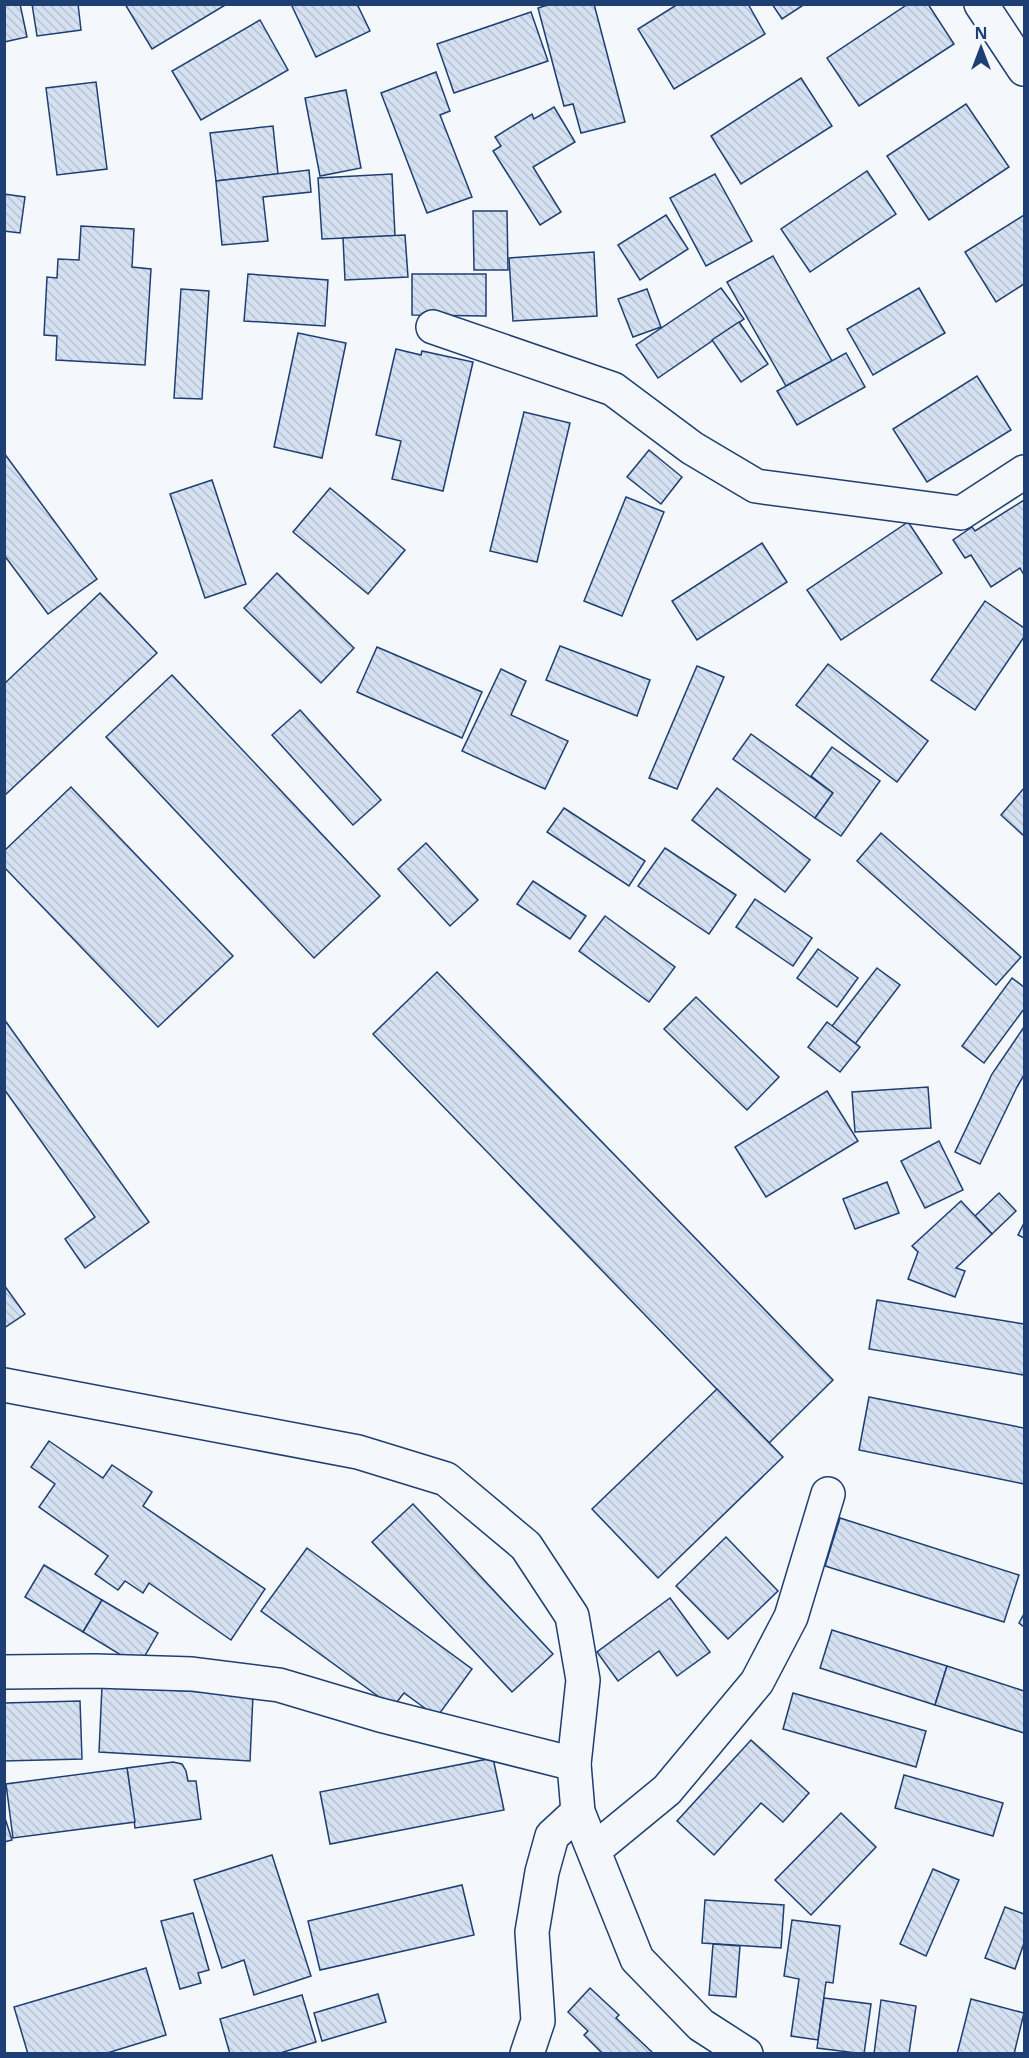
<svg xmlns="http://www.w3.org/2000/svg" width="1029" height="2058" font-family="'Noto Sans',sans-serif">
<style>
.building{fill:url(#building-back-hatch);stroke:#1d3f73;stroke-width:1.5}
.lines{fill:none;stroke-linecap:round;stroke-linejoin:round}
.minor-casing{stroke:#1d3f73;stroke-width:36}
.minor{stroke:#f4f7fb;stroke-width:33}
</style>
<defs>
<pattern id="building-back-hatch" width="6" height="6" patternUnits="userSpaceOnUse" patternTransform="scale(1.5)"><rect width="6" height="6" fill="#d5e0f0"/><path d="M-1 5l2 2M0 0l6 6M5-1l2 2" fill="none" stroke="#b6c1d1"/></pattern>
</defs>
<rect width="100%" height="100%" fill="#f4f7fb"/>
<!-- building -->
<g class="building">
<path d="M 4,4 L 20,4 L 27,37 L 4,42 Z"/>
<path d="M 32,4 L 78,4 L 81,30 L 37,36 Z"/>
<path d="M 125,4 L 227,4 L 152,49 Z"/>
<path d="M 291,4 L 357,4 L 370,31 L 316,57 Z"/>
<path d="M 551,4 L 594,4 L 625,122 L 581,133 L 573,104 L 564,106 L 538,8 Z"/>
<path d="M 678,4 L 748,4 L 765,34 L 674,89 L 638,29 Z"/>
<path d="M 772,4 L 805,4 L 782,19 Z"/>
<path d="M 908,4 L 928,4 L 954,44 L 859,106 L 827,58 Z"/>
<path d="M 531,12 L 548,61 L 454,93 L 437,44 Z"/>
<path d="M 260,20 L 288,70 L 201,120 L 172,71 Z"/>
<path d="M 436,72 L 450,111 L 440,115 L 472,197 L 427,213 L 381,93 Z"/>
<path d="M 801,78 L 832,126 L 741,184 L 711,136 Z"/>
<path d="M 96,82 L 107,169 L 57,175 L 46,88 Z"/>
<path d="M 346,90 L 361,168 L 320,176 L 305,98 Z"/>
<path d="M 966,104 L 1009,167 L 929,220 L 887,156 Z"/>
<path d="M 554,107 L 575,142 L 533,167 L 561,212 L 540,225 L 493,151 L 501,146 L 495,137 L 532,114 L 534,119 Z"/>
<path d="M 273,126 L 278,174 L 216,181 L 210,133 Z"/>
<path d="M 309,170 L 311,192 L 263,197 L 268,241 L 222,245 L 216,181 Z"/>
<path d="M 867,171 L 896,214 L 810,272 L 781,229 Z"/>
<path d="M 392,174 L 395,236 L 322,239 L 318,178 Z"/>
<path d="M 715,174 L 752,241 L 706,266 L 670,198 Z"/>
<path d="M 4,194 L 25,197 L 20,233 L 4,231 Z"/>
<path d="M 473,211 L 507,211 L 508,270 L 474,270 Z"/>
<path d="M 666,215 L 688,249 L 640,280 L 618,245 Z"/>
<path d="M 1024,215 L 1024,284 L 996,302 L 965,252 Z"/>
<path d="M 81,226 L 134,229 L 132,267 L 151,269 L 145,365 L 56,360 L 57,336 L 44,335 L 47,277 L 57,278 L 58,259 L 79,260 Z"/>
<path d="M 405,235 L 408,277 L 345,280 L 343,238 Z"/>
<path d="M 594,252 L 597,316 L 513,321 L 509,258 Z"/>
<path d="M 773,256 L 832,361 L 786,386 L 727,282 Z"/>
<path d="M 248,274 L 328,280 L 325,326 L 244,321 Z"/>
<path d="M 412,274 L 486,274 L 486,316 L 412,315 Z"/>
<path d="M 721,288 L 744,319 L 658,378 L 636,345 Z"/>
<path d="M 919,288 L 945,333 L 873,375 L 847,329 Z"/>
<path d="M 181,289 L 209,291 L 202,399 L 174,398 Z"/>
<path d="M 647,289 L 661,327 L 633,337 L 618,299 Z"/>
<path d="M 739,322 L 768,364 L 741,382 L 712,340 Z"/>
<path d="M 298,333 L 346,343 L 322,458 L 274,447 Z"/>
<path d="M 396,349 L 421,355 L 422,351 L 473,362 L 443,491 L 392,479 L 401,441 L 376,435 Z"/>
<path d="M 846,353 L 865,387 L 797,425 L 777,391 Z"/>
<path d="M 977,376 L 1011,430 L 927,482 L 893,429 Z"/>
<path d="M 524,412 L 570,423 L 537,562 L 490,551 Z"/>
<path d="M 649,450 L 682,477 L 661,504 L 627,477 Z"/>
<path d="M 4,453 L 97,579 L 48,614 L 4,555 Z"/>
<path d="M 212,480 L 246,584 L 205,598 L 170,494 Z"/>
<path d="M 330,488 L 405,550 L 368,594 L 293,532 Z"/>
<path d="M 626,497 L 664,512 L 622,616 L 584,601 Z"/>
<path d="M 1024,500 L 1024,575 L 1020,568 L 991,587 L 971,555 L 965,558 L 953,540 L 972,527 L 975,531 Z"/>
<path d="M 908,522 L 942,573 L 841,640 L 807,590 Z"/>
<path d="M 762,543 L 787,582 L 697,640 L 672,601 Z"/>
<path d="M 277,573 L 354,648 L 321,683 L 244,608 Z"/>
<path d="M 100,593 L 157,653 L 4,796 L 4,684 Z"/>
<path d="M 985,601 L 1024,628 L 1024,637 L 975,710 L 931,680 Z"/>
<path d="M 560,646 L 650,680 L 637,716 L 546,680 Z"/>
<path d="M 377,647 L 482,692 L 462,738 L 357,692 Z"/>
<path d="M 828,664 L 928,741 L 897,782 L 796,705 Z"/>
<path d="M 697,666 L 724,677 L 677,789 L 649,778 Z"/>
<path d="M 501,669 L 526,681 L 511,715 L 568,741 L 545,789 L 462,751 Z"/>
<path d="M 172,675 L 380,896 L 314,958 L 106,737 Z"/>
<path d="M 300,710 L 381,800 L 353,825 L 272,735 Z"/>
<path d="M 751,734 L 833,793 L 815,818 L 733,759 Z"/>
<path d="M 832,747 L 880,781 L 841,836 L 815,818 L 833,793 L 811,776 Z"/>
<path d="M 71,787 L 233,956 L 158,1027 L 4,867 L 4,851 Z"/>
<path d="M 717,788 L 810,860 L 785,892 L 692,820 Z"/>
<path d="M 1024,788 L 1024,836 L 1001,815 Z"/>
<path d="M 564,808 L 645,861 L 629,886 L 547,832 Z"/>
<path d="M 881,833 L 1021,957 L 996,985 L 857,861 Z"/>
<path d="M 426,843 L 478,900 L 450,926 L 398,869 Z"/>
<path d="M 665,848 L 736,895 L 709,934 L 638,886 Z"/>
<path d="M 533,881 L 586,916 L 570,939 L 517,904 Z"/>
<path d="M 755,899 L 812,938 L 793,966 L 736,927 Z"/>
<path d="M 605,916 L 675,967 L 649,1002 L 579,951 Z"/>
<path d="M 818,949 L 858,978 L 837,1007 L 797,978 Z"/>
<path d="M 877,968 L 900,985 L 855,1044 L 832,1026 Z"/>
<path d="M 437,972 L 833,1380 L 769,1443 L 373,1034 Z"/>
<path d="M 1012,978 L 1024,987 L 1024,1009 L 984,1063 L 962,1046 Z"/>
<path d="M 696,997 L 779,1077 L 747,1110 L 664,1029 Z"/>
<path d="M 4,1019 L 149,1222 L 85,1268 L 65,1239 L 95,1217 L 4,1089 Z"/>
<path d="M 827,1022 L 860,1047 L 840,1072 L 808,1047 Z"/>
<path d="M 1024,1027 L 1024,1075 L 1017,1087 L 980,1164 L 955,1152 L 992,1074 Z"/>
<path d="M 928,1087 L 931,1128 L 855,1132 L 852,1092 Z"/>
<path d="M 827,1091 L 858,1141 L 766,1197 L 735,1147 Z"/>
<path d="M 939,1141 L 963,1190 L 925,1208 L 901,1161 Z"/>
<path d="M 887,1182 L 899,1213 L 855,1229 L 843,1199 Z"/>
<path d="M 999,1193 L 1016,1211 L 992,1234 L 975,1216 Z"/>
<path d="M 961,1201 L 992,1234 L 956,1268 L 965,1271 L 955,1297 L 908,1279 L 918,1252 L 912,1246 Z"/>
<path d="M 1024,1223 L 1024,1238 L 1018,1235 Z"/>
<path d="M 4,1285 L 25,1314 L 4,1328 Z"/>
<path d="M 877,1300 L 1024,1324 L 1024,1375 L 869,1349 Z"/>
<path d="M 717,1389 L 783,1457 L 658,1578 L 592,1509 Z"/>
<path d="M 869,1397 L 1024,1428 L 1024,1484 L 859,1450 Z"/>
<path d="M 49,1441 L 103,1478 L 112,1465 L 152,1492 L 143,1506 L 265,1589 L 231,1640 L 149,1583 L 143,1593 L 125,1581 L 118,1590 L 95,1574 L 108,1556 L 39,1507 L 55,1484 L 31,1467 Z"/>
<path d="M 413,1504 L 553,1654 L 512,1692 L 372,1542 Z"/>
<path d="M 840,1518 L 1019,1575 L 1004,1622 L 825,1566 Z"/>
<path d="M 726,1537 L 778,1591 L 728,1639 L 676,1586 Z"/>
<path d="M 307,1548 L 472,1669 L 437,1717 L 404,1693 L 393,1707 L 261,1611 Z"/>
<path d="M 44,1565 L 102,1600 L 83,1632 L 25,1597 Z"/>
<path d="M 670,1598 L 710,1652 L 677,1676 L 659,1651 L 618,1681 L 597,1652 Z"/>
<path d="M 102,1600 L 158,1633 L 139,1666 L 83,1632 Z"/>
<path d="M 1024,1614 L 1024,1627 L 1019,1623 Z"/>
<path d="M 832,1630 L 947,1666 L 935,1705 L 820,1668 Z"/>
<path d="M 947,1666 L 1024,1691 L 1024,1733 L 935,1705 Z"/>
<path d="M 102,1686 L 253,1695 L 250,1761 L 99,1752 Z"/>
<path d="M 793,1693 L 926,1731 L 916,1767 L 783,1729 Z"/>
<path d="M 80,1701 L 82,1759 L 4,1761 L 4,1703 Z"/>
<path d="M 751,1740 L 809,1793 L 783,1822 L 761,1803 L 714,1855 L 677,1821 Z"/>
<path d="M 493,1758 L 504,1810 L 330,1844 L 320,1792 Z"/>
<path d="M 173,1762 L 182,1764 L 186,1771 L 188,1781 L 196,1781 L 201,1819 L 135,1828 L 127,1768 Z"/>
<path d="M 127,1768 L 135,1822 L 13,1838 L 6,1784 Z"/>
<path d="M 904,1775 L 1003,1803 L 993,1836 L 895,1808 Z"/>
<path d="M 841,1813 L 876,1847 L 811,1915 L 775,1880 Z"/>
<path d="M 4,1815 L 12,1840 L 4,1842 Z"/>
<path d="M 272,1855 L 311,1976 L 254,1995 L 244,1960 L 222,1968 L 194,1880 Z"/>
<path d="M 933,1869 L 959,1880 L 926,1956 L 900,1944 Z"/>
<path d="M 462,1885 L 474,1935 L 320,1970 L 308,1921 Z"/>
<path d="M 705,1900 L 784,1905 L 781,1948 L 702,1943 Z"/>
<path d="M 1005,1907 L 1024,1914 L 1024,1943 L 1015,1969 L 985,1958 Z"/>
<path d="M 193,1913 L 209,1970 L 198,1973 L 201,1983 L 180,1989 L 161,1921 Z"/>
<path d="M 792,1920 L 840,1926 L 833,1983 L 826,1982 L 818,2040 L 791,2036 L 799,1979 L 784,1976 Z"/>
<path d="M 713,1944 L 740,1946 L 736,1997 L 709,1995 Z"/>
<path d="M 146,1968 L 166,2035 L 104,2054 L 28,2054 L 14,2007 Z"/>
<path d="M 590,1988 L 619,2015 L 616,2018 L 654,2054 L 603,2054 L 584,2035 L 588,2031 L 568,2012 Z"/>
<path d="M 378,1994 L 386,2022 L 322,2041 L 314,2013 Z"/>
<path d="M 302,1995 L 316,2042 L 277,2054 L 230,2054 L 220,2019 Z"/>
<path d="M 824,1998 L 871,2004 L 864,2054 L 817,2048 Z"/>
<path d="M 971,1999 L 1024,2013 L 1014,2054 L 957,2054 Z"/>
<path d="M 881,2000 L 916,2006 L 909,2054 L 874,2054 Z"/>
</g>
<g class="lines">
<defs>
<g id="minor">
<path d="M 981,4 L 1024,69"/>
<path d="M 433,327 L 613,389 L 692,448 L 756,486 L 961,513 L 1024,472"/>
<path d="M 4,1385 L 358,1452 L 446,1479 L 526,1546 L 572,1616 L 583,1680 L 574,1764 L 578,1812 L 637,1959 L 701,2025 L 746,2054"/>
<path d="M 4,1672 L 95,1671 L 192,1674 L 279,1685 L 380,1715 L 574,1764"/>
<path d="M 594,1850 L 667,1790 L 757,1682 L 791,1617 L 828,1494"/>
<path d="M 527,2054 L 538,2021 L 532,1932 L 542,1872 L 552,1836 L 578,1812"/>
</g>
</defs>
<!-- minor casing -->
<use href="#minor" class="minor-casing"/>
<!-- minor -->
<use href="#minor" class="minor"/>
</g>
<!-- border -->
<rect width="1029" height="2058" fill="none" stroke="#1d3f73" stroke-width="12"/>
<!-- north arrow -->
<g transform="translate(981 48)" stroke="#f4f7fb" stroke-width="4.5" paint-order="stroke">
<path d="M0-4.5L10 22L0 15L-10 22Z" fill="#1d3f73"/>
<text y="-9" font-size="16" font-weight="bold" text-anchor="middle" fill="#1d3f73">N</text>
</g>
</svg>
